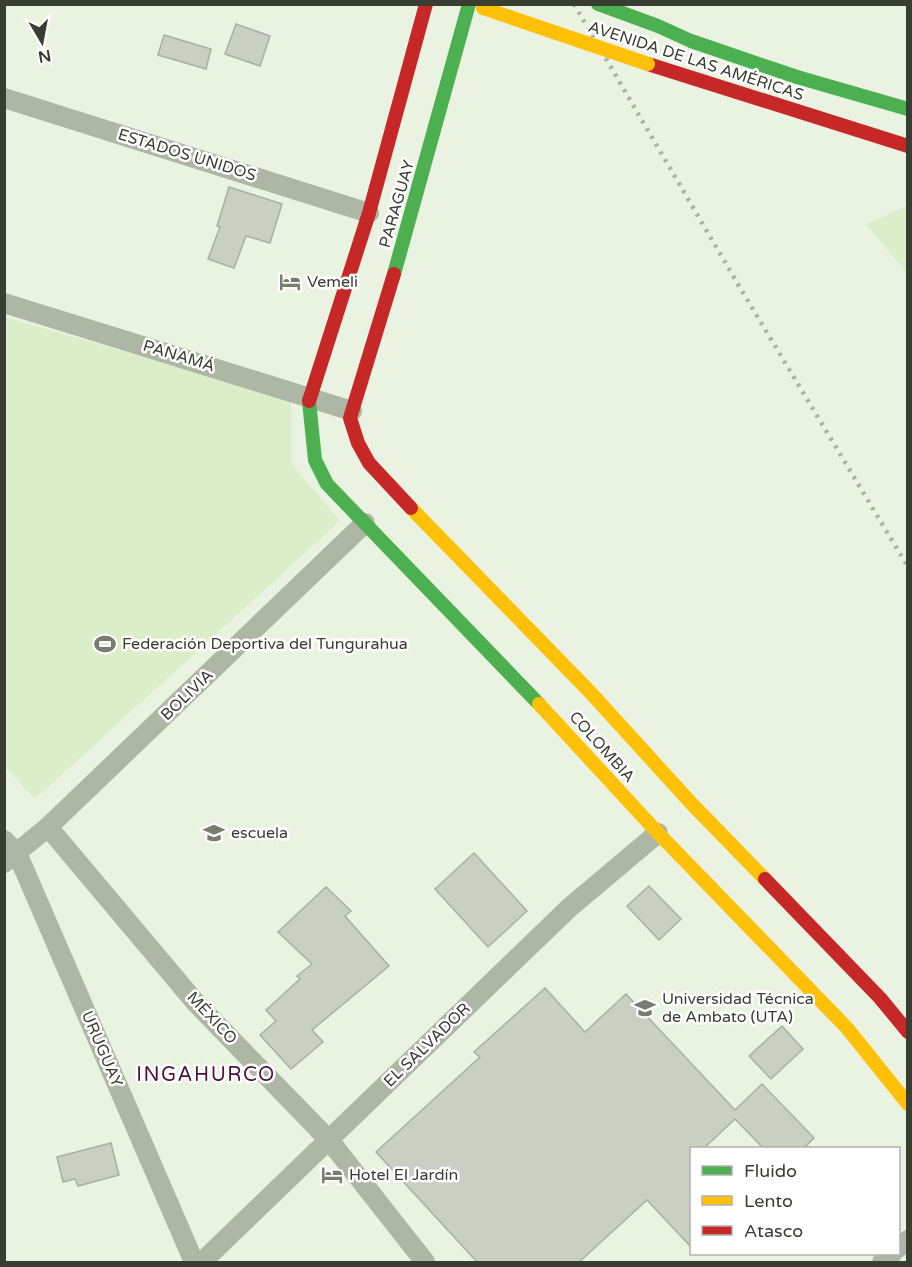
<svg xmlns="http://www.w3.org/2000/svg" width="912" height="1267" font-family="'Varela Round',sans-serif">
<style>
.green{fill:#dceec9}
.building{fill:#c9cfc3;stroke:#a9afa3;stroke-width:1.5}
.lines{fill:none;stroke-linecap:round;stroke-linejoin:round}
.street{stroke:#aeb6a6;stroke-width:20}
.fast{stroke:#4caf50;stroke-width:14}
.slow{stroke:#ffc107;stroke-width:14}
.jam{stroke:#c62828;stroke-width:14}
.rail{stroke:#abb2a4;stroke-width:4.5;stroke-dasharray:3 6;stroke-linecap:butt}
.slow-bridge{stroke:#ffc107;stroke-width:14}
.labels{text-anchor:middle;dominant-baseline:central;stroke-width:5;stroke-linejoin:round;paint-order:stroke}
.street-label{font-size:16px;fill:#393e33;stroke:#fff}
.poi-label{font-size:16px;fill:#393e33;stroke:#fff;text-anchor:start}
.quarter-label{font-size:20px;letter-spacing:1.5px;fill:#4b133e;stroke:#fff}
</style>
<rect width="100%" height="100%" fill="#eaf2e2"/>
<!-- green -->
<g class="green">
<path d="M 907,206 L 907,273 L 866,224 Z"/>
<path d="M 5,317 L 291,400 L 291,463 L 340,521 L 35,799 L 5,767 Z"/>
</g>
<!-- building -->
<g class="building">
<path d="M 236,24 L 270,36 L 260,66 L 225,54 Z"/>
<path d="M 164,35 L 211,49 L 206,69 L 158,55 Z"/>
<path d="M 229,187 L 282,204 L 270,243 L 246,236 L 234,268 L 208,259 L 220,227 L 217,226 Z"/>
<path d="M 474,853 L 527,911 L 488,947 L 435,889 Z"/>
<path d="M 649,886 L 681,919 L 659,940 L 627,906 Z"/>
<path d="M 326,887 L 351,911 L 345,916 L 389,966 L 312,1030 L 323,1042 L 291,1069 L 260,1035 L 276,1021 L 266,1010 L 300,979 L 297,976 L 312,964 L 278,932 Z"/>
<path d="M 545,988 L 585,1032 L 626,994 L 735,1110 L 762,1084 L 814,1138 L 803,1149 L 764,1149 L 735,1119 L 703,1149 L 692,1149 L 692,1248 L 647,1200 L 578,1263 L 478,1263 L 376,1152 L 480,1057 L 474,1052 Z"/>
<path d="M 782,1026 L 803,1049 L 771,1079 L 749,1056 Z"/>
<path d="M 111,1143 L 119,1175 L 78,1186 L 75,1179 L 63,1182 L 57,1157 Z"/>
</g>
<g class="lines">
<!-- street -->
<g class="street">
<path d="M 4,98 L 369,213"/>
<path d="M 4,303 L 352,411"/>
<path d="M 48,827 L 196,1003 L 329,1140 L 425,1262"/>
<path d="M 4,840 L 17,853 L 194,1262"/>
<path d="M 4,863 L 48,827 L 365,523"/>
<path d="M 898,1248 L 908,1240"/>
<path d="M 202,1262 L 569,908 L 658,833"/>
<path d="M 882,1262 L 892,1254"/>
</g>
<!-- fast -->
<g class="fast">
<path d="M 598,4 L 658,26 L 691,41 L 797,77 L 908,109"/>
<path d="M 394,274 L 469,4"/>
<path d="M 309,401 L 315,460 L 327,484 L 539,704"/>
</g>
<!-- slow -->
<g class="slow">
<path d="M 411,508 L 590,692 L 691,803 L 765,879"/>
<path d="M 539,704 L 658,833 L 847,1028 L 908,1104"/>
</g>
<!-- jam -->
<g class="jam">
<path d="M 648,64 L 908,146"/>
<path d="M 394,274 L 350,418 L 358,443 L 369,463 L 411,508"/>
<path d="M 309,401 L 369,213 L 426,4"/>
<path d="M 765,879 L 880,998 L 908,1032"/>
</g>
<!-- rail -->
<path class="rail" d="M 574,4 L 736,281 L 908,567"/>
<!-- slow-bridge -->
<path class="slow-bridge" d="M 483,8 L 648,64"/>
</g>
<!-- icons -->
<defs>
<symbol id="hotel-bare" viewBox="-9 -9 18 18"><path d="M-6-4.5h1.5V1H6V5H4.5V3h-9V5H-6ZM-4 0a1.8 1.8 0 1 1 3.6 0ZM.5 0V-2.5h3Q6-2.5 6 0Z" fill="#777d70" stroke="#fff" stroke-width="2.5" paint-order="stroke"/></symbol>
<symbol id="stadium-bare" viewBox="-9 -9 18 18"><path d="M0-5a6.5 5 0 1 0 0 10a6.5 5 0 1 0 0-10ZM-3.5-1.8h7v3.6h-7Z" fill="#777d70" stroke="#fff" stroke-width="2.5" paint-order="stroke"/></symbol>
<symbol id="school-bare" viewBox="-9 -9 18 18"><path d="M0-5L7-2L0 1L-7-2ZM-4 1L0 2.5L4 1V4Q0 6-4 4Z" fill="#777d70" stroke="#fff" stroke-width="2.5" paint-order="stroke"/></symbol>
<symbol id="university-bare" viewBox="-9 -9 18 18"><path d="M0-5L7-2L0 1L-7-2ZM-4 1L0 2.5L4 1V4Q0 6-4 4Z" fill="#777d70" stroke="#fff" stroke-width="2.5" paint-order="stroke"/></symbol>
</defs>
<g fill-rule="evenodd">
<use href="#hotel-bare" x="275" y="267" width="30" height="30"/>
<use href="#stadium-bare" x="90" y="629" width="30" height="30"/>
<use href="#school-bare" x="199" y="818" width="30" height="30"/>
<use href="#university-bare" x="630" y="993" width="30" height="30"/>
<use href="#hotel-bare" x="317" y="1160" width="30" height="30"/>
</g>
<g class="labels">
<!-- street labels -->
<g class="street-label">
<text transform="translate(696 61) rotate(18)">AVENIDA DE LAS AMÉRICAS</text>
<text transform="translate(187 155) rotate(17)">ESTADOS UNIDOS</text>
<text transform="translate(397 204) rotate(-74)">PARAGUAY</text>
<text transform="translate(179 356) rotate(17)">PANAMÁ</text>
<text transform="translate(187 695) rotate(-44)">BOLIVIA</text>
<text transform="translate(602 747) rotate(48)">COLOMBIA</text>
<text transform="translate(212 1018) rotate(47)">MÉXICO</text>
<text transform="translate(427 1045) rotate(-44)">EL SALVADOR</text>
<text transform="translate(102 1049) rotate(67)">URUGUAY</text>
</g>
<!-- poi labels -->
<g class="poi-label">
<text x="307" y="282">Vemeli</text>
<text x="122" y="644">Federación Deportiva del Tungurahua</text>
<text x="231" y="833">escuela</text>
<text x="662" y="999">Universidad Técnica<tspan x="662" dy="18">de Ambato (UTA)</tspan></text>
<text x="349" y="1175">Hotel El Jardín</text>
</g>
<!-- quarter labels -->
<g class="quarter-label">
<text x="206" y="1075">INGAHURCO</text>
</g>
</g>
<!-- border -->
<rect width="912" height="1267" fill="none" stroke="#393e33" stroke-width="12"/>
<!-- legend -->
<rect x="690" y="1147" width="210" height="108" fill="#ffffff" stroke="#b0b2ad" stroke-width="1.5"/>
<rect x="702" y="1166" width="30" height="9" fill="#4caf50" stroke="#b0b2ad" stroke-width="1.5"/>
<text x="744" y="1177" font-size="18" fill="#393e33">Fluido</text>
<rect x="702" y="1196" width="30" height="9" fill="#ffc107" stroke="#b0b2ad" stroke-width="1.5"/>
<text x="744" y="1207" font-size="18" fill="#393e33">Lento</text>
<rect x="702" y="1226" width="30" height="9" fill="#c62828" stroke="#b0b2ad" stroke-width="1.5"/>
<text x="744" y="1237" font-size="18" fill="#393e33">Atasco</text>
<!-- north arrow -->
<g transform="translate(42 42) rotate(170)" stroke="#ffffff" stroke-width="4.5" paint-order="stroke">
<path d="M0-4.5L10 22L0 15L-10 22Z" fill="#393e33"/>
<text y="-9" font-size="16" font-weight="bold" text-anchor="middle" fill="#393e33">N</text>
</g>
</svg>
